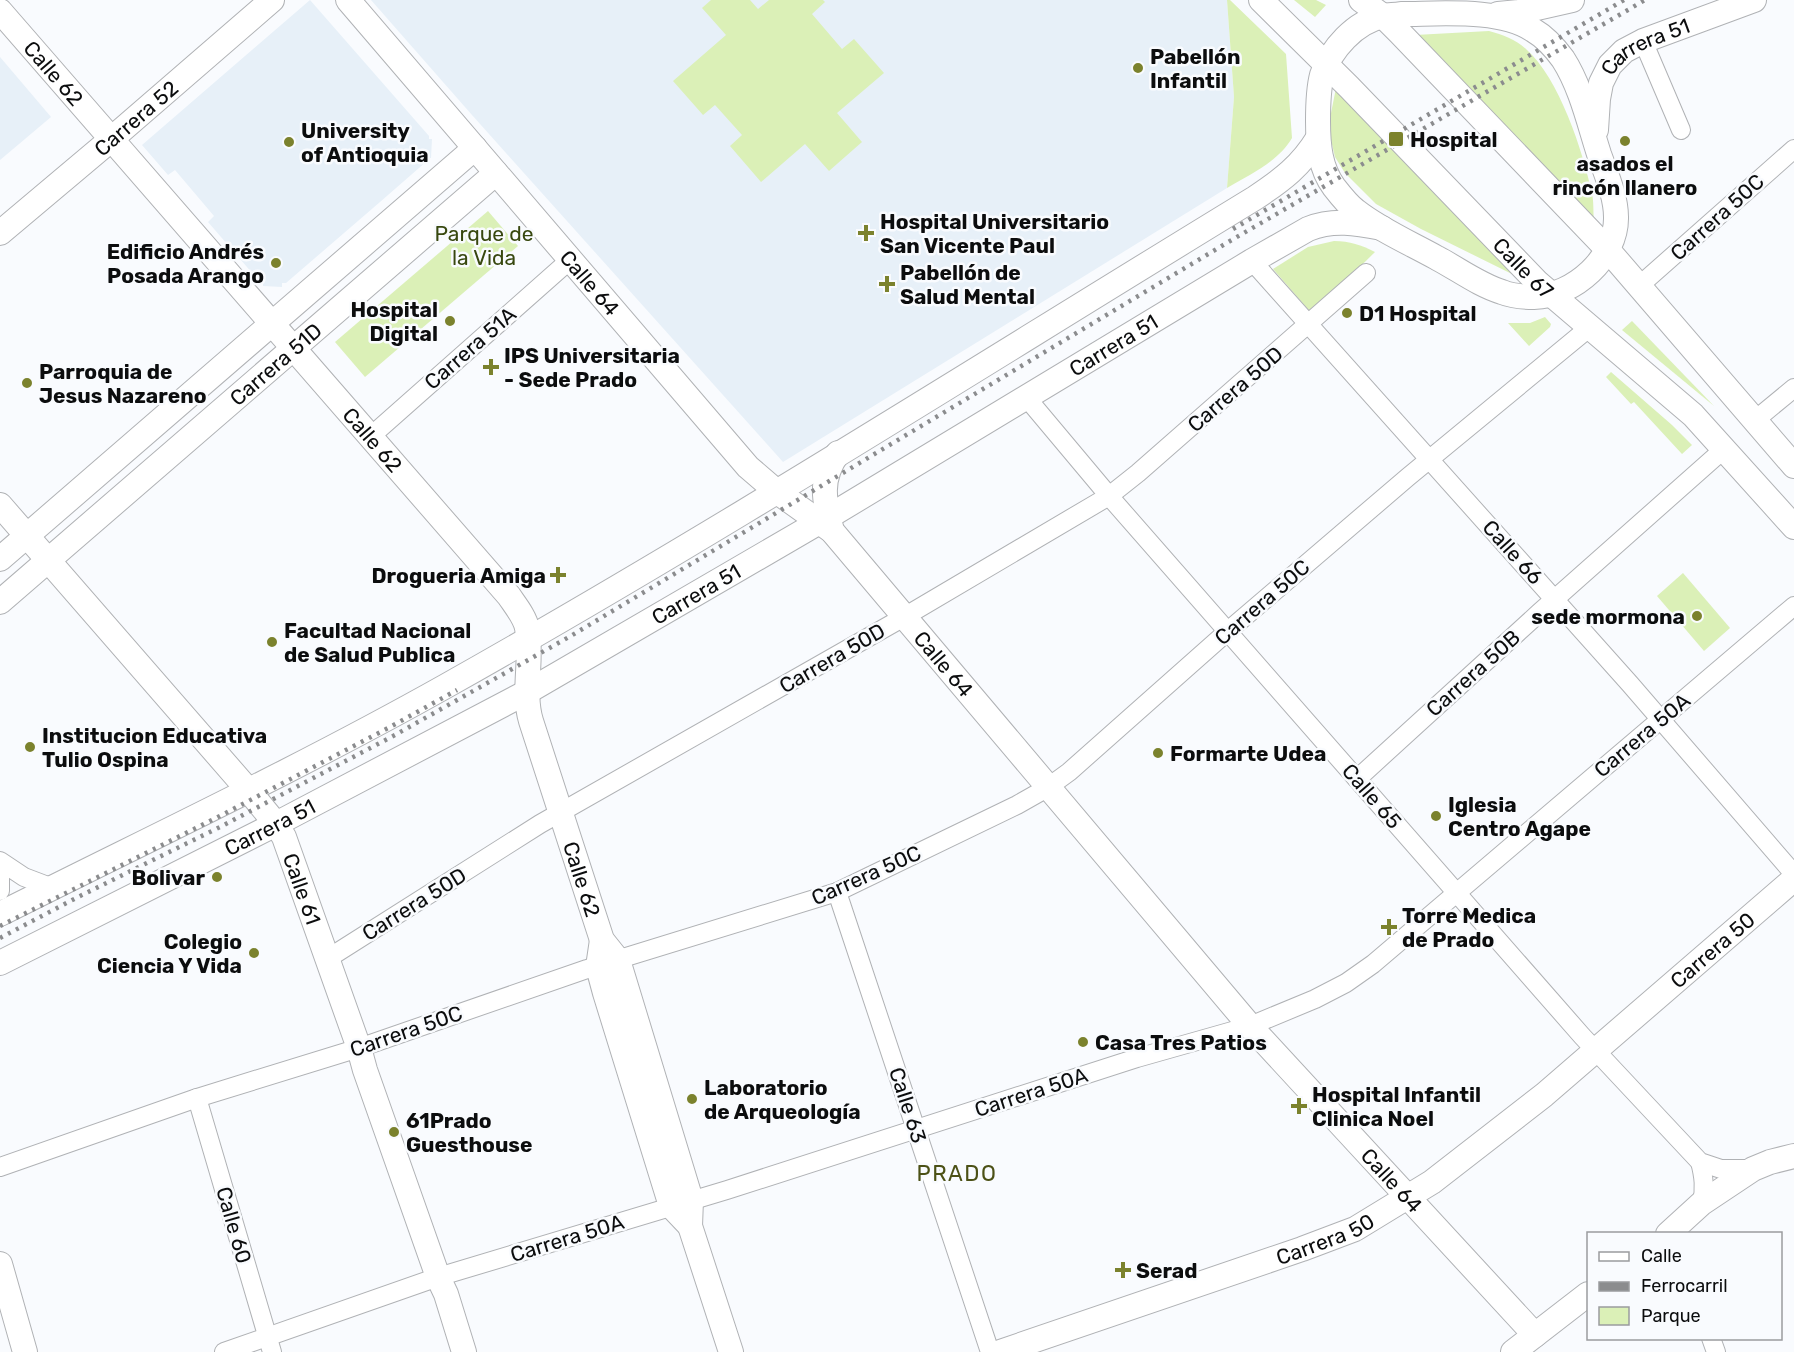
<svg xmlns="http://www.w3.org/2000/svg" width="1794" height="1352" font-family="Rubik,sans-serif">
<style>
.built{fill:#e7f0f8}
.green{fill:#dbf0b7}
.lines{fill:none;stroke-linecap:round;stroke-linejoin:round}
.street-casing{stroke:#b0b2b5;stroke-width:20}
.secondary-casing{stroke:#b0b2b5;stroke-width:26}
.street{stroke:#fff;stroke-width:18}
.secondary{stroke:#fff;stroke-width:24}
.rail{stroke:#8b8c8e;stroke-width:4.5;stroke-dasharray:3 6;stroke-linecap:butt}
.poi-dot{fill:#7b822d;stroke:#f9fbfe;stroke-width:2}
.labels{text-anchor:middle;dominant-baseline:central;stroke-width:5;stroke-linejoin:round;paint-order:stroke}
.street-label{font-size:21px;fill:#0c0d0e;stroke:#f9fbfe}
.poi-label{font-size:21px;font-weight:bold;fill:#0c0d0e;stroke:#f9fbfe;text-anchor:start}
.park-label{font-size:21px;fill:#38480f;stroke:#f9fbfe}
.neighbourhood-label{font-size:22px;letter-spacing:1.5px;fill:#4c5116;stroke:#f9fbfe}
</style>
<rect width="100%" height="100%" fill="#f9fbfe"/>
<!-- built -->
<g class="built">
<path d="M 310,0 L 429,136 L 429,139 L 432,139 L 431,158 L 428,158 L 427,161 L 380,202 L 286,283 L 282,283 L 282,287 L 263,286 L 263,282 L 260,282 L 208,222 L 214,216 L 175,170 L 168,175 L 142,145 Z"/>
<path d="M 371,0 L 1227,0 L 1234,97 L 1227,188 L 783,462 L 472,115 Z"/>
<path d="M 0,57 L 51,117 L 0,160 Z"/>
</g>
<!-- green -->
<g class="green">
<path d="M 711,0 L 750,0 L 758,9 L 769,0 L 823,0 L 825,2 L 812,14 L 842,49 L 854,39 L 884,73 L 837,113 L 862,142 L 829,171 L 805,144 L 761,182 L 730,146 L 742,135 L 715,105 L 703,115 L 673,81 L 726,35 L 702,8 Z"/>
<path d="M 1227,0 L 1230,0 L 1286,54 L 1292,138 C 1278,162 1250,174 1227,188 L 1234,97 Z"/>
<path d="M 1294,0 L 1316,0 L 1326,5 L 1315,17 Z"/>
<path d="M 1489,31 C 1503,35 1515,39 1526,49 C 1559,78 1583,151 1592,194 C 1594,202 1593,212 1594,221 L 1415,35 Z"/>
<path d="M 1336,88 L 1516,276 L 1421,229 L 1376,204 L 1345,173 L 1335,157 L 1331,140 L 1331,113 Z"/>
<path d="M 488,211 L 518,246 L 365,377 L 335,342 Z"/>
<path d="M 1334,241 C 1350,241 1361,245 1375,252 L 1312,314 L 1273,269 L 1308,247 Z"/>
<path d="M 1545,317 L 1551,324 L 1550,327 L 1529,346 L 1508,323 L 1530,323 Z"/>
<path d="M 1632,321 L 1714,406 L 1622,330 Z"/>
<path d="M 1611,372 L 1672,425 L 1692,445 L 1682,454 L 1634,402 L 1631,404 L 1606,377 Z"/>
<path d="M 1683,573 L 1730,628 L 1704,651 L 1657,596 Z"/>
</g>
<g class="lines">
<defs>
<g id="street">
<path d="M 1643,41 L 1681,130"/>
<path d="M 1252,261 L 1630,684 L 1794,874"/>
<path d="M 1639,286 L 1794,149"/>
<path d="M 1026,397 L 1109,496 L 1582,1036 L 1700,1162 L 1721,1169 L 1753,1169"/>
<path d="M 1754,421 L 1794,388"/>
<path d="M 370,437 L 571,259"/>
<path d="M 1357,779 L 1539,613 L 1724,449"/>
<path d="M 0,861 L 24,877 L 53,888"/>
<path d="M 0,875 L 0,891"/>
<path d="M 837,892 L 990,1352"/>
<path d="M 327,959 L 540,824 L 904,617 L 1109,496 L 1138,473 L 1366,273"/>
<path d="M 197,1098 L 272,1352"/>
<path d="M 1700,1162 C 1704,1177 1705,1188 1702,1203"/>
<path d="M 0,1167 L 197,1098 L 359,1048 L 587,969 L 837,892 L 1017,805 L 1047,788 L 1069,772 L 1228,631 L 1408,477 L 1590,327"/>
<path d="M 1711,1338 L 1716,1352"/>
<path d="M 224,1352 L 438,1277 L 727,1190 L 1137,1058 L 1250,1026 L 1315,999 L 1346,983 L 1373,964 L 1794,606"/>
</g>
<g id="secondary">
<path id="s1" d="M 348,0 L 748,467 L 776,491 L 832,531 L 1250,1026 L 1535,1335"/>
<path id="s2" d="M 1261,0 L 1349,87 L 1538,283 L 1693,415 L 1794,527"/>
<path d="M 1361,0 L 1383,16 L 1400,33 L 1608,250 L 1794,466"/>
<path id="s3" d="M 0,11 L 509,596 C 515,605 525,617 527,628 C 533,659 522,691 531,721 L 602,940 L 618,960 L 691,1200 L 690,1226 L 731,1352"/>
<path d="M 1401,14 C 1440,14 1500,8 1533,30 C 1545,37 1555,48 1563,59 C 1581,87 1589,123 1599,154 C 1606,174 1616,196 1616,217 C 1617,257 1574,296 1534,297 C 1524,297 1512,296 1502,292 C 1479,285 1458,269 1437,258 C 1410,243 1380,230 1356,211 C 1348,205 1341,196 1334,187 C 1320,168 1318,145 1318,121 C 1318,106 1318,90 1322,75 C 1331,49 1355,22 1383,16 C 1389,15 1395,15 1401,14 Z"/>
<path d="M 1498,14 L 1519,12 L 1572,0"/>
<path id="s4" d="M 1596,130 L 1598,99 L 1601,83 L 1610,65 L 1624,51 L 1643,41 L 1754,0"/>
<path id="s5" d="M 0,233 L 101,148 L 272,0"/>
<path id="s6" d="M 0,505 L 249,791 L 276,824 L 284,837 L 359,1048 L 365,1070 L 438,1277 L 446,1294 L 464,1352"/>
<path d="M 832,531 C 824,501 819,479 838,453"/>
<path d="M 0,559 L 475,148"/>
<path id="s7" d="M 0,602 L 496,173"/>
<path d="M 0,914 C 149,839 300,768 446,686 C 720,532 986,362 1255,198 C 1282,180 1301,166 1318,138"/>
<path d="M 602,940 L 598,967 L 605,993 L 671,1206 L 690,1226"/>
<path id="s8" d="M 0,963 L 276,824 L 527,692 L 828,517 L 1252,261 L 1308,229 C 1333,219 1356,223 1382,228"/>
<path d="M 1668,1234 L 1702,1203 L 1753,1169 L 1770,1162 L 1794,1156"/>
<path d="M 0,1264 L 25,1352"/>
<path id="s9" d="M 1000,1352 L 1302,1249 L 1355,1229 L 1432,1182 L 1544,1095 L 1794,879"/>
<path d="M 1513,1352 L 1588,1294"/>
</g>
</defs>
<!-- street casing -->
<use href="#street" class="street-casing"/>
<!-- secondary casing -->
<use href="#secondary" class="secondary-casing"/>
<!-- street -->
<use href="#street" class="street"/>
<!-- secondary -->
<use href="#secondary" class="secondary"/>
<!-- rail -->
<g class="rail">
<path d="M 1233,229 L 1624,0"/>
<path d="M 0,926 L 216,818 L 390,727 L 457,690"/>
<path d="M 0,938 L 78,897 L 222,826 L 395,735 L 569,637 L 1230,241 L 1645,0"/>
</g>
</g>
<!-- markers -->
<g class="poi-dot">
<circle cx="1138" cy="68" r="6"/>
<rect x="1388" y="131" width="16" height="16" rx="3"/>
<circle cx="1625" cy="141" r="6"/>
<circle cx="289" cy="142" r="6"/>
<path d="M863 224h6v6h6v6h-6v6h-6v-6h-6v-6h6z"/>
<circle cx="276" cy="263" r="6"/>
<path d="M884 275h6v6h6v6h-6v6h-6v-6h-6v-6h6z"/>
<circle cx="1347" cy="313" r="6"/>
<circle cx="450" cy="321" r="6"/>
<path d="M488 358h6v6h6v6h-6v6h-6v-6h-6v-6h6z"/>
<circle cx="27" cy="383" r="6"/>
<path d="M555 566h6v6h6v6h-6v6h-6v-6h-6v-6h6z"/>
<circle cx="1697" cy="616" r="6"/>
<circle cx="272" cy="642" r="6"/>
<circle cx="30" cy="747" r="6"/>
<circle cx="1158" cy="753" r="6"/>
<circle cx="1436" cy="816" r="6"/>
<circle cx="217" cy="877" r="6"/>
<path d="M1386 918h6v6h6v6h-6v6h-6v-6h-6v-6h6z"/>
<circle cx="254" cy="953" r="6"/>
<circle cx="1083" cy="1042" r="6"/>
<circle cx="692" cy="1099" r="6"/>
<path d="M1296 1097h6v6h6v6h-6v6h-6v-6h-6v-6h6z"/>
<circle cx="394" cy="1132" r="6"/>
<path d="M1120 1261h6v6h6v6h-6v6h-6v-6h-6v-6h6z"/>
</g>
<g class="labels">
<!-- street labels -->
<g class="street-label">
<text stroke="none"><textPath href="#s4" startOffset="108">Carrera 51</textPath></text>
<text stroke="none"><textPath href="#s3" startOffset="82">Calle 62</textPath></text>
<text stroke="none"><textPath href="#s5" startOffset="178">Carrera 52</textPath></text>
<text transform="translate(1717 217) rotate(-42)">Carrera 50C</text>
<text stroke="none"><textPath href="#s2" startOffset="375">Calle 67</textPath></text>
<text stroke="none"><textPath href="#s1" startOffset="372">Calle 64</textPath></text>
<text stroke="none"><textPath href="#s8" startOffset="1274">Carrera 51</textPath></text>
<text transform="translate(470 348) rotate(-41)">Carrera 51A</text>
<text stroke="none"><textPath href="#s7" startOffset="364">Carrera 51D</textPath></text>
<text transform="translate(1235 389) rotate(-41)">Carrera 50D</text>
<text stroke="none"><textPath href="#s3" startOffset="568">Calle 62</textPath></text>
<text transform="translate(1513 552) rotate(48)">Calle 66</text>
<text stroke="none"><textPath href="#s8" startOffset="788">Carrera 51</textPath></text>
<text transform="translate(1262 602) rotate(-41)">Carrera 50C</text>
<text transform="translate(832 658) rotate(-30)">Carrera 50D</text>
<text stroke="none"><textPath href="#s1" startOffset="894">Calle 64</textPath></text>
<text transform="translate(1473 673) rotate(-42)">Carrera 50B</text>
<text transform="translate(1642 735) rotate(-40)">Carrera 50A</text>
<text transform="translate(1372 796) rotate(49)">Calle 65</text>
<text stroke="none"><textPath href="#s8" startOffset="302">Carrera 51</textPath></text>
<text transform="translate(866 875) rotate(-24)">Carrera 50C</text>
<text stroke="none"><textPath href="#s3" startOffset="1072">Calle 62</textPath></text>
<text stroke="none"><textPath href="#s6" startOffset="492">Calle 61</textPath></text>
<text transform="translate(414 904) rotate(-32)">Carrera 50D</text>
<text stroke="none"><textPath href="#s9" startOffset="830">Carrera 50</textPath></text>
<text transform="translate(406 1031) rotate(-19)">Carrera 50C</text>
<text transform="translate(1031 1092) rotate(-18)">Carrera 50A</text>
<text transform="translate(908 1105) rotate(72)">Calle 63</text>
<text stroke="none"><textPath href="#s1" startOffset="1578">Calle 64</textPath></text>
<text transform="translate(234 1225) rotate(74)">Calle 60</text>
<text stroke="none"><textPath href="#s9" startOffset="344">Carrera 50</textPath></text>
<text transform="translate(567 1238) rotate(-17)">Carrera 50A</text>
</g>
<!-- poi labels -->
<g class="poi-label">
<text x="1150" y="56">Pabellón<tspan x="1150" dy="24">Infantil</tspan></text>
<text x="301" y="130">University<tspan x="301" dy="24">of Antioquia</tspan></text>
<text x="1410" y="139">Hospital</text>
<text x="1625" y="163" text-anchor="middle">asados el<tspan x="1625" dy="24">rincón llanero</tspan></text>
<text x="880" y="221">Hospital Universitario<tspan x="880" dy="24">San Vicente Paul</tspan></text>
<text x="264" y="251" text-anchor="end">Edificio Andrés<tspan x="264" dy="24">Posada Arango</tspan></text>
<text x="900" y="272">Pabellón de<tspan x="900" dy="24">Salud Mental</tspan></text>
<text x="438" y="309" text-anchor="end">Hospital<tspan x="438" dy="24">Digital</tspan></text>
<text x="1359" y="313">D1 Hospital</text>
<text x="504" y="355">IPS Universitaria<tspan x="504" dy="24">- Sede Prado</tspan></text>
<text x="39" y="371">Parroquia de<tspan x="39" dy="24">Jesus Nazareno</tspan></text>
<text x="546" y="575" text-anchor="end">Drogueria Amiga</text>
<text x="1685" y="616" text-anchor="end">sede mormona</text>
<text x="284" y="630">Facultad Nacional<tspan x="284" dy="24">de Salud Publica</tspan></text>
<text x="42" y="735">Institucion Educativa<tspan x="42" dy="24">Tulio Ospina</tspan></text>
<text x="1170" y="753">Formarte Udea</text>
<text x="1448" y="804">Iglesia<tspan x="1448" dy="24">Centro Agape</tspan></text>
<text x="205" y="877" text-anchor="end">Bolivar</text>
<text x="1402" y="915">Torre Medica<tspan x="1402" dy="24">de Prado</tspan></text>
<text x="242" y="941" text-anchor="end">Colegio<tspan x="242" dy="24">Ciencia Y Vida</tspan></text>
<text x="1095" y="1042">Casa Tres Patios</text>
<text x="704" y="1087">Laboratorio<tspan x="704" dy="24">de Arqueología</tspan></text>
<text x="1312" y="1094">Hospital Infantil<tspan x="1312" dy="24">Clinica Noel</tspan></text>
<text x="406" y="1120">61Prado<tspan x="406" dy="24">Guesthouse</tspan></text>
<text x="1136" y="1270">Serad</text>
</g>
<!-- park labels -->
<g class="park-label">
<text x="484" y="233">Parque de<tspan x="484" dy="24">la Vida</tspan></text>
</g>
<!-- neighbourhood labels -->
<g class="neighbourhood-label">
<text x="957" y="1173">PRADO</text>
</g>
</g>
<!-- legend -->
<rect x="1587" y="1232" width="195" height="108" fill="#f9fbfe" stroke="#9a9c9e" stroke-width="1.5"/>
<rect x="1599" y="1252" width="30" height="9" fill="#ffffff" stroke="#9a9c9e" stroke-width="1.5"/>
<text x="1641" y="1262" font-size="18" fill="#0c0d0e">Calle</text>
<rect x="1599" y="1282" width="30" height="9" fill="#8b8c8e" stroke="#9a9c9e" stroke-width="1.5"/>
<text x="1641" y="1292" font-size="18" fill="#0c0d0e">Ferrocarril</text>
<rect x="1599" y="1307" width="30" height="18" fill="#dbf0b7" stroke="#9a9c9e" stroke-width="1.5"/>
<text x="1641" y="1322" font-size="18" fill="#0c0d0e">Parque</text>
</svg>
